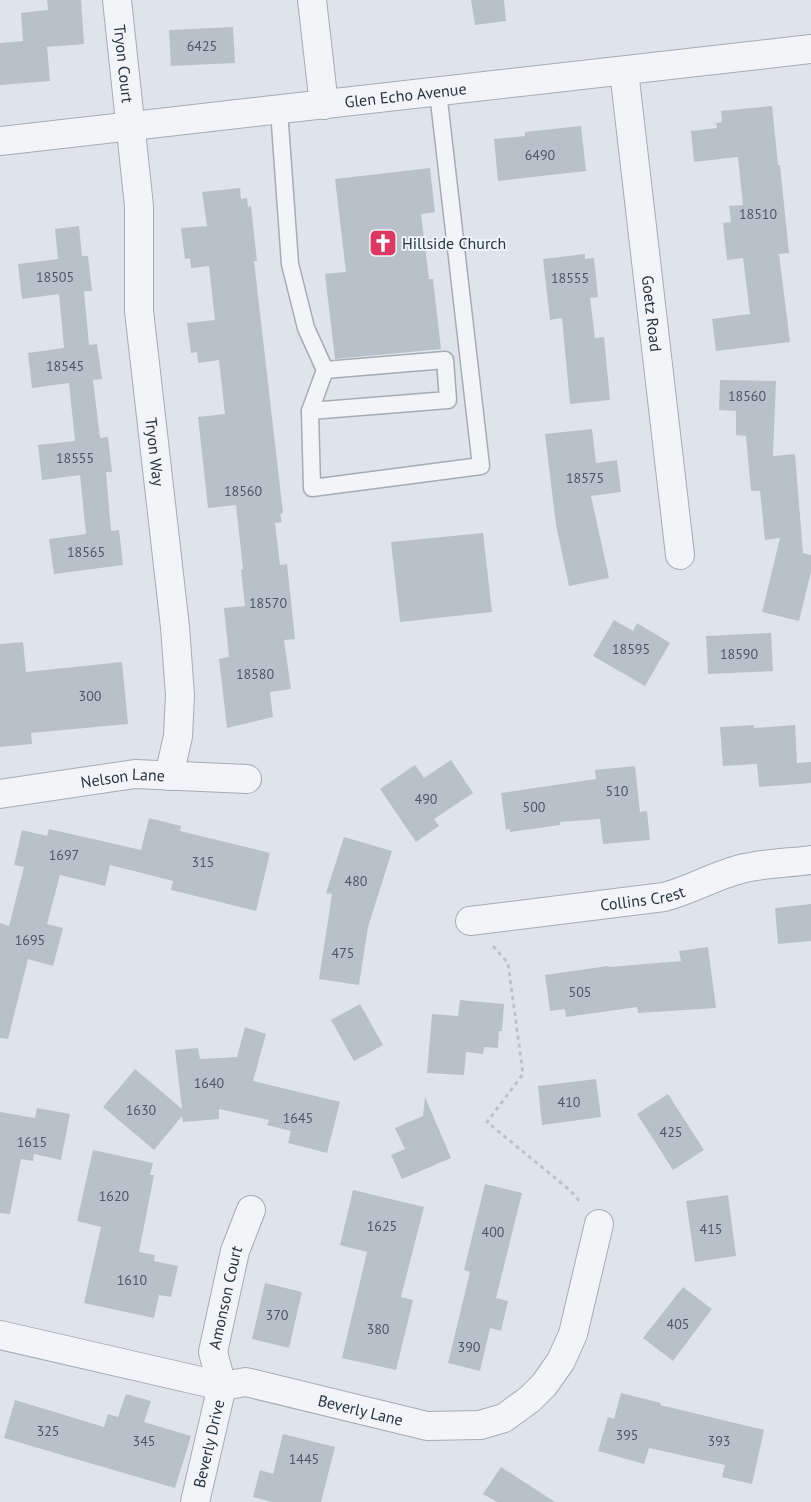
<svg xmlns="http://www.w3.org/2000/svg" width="811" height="1502" font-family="'PT Sans',sans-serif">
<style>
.building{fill:#b8c1ca}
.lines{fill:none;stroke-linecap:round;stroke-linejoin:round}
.service-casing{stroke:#a4acb4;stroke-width:19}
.minor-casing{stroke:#a4acb4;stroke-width:30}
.tertiary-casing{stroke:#a4acb4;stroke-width:30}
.path{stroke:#bdc2c8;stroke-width:3;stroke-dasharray:4 4;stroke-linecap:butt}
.service{stroke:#f2f4f7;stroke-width:16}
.minor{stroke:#f2f4f7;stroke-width:28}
.tertiary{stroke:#f2f4f7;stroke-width:28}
.labels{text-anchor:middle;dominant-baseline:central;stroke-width:4;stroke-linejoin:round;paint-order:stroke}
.number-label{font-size:14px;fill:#4a5764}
.street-label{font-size:16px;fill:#263442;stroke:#eef3f7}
.poi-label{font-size:16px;fill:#263442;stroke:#eef3f7;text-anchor:start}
</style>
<rect width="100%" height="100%" fill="#dfe4ea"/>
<!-- building -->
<g class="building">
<path d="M 47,0 L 81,0 L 84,44 L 47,47 L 50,81 L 0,85 L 0,43 L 23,41 L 21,13 L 48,10 Z"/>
<path d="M 471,0 L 504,0 L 506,21 L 475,25 Z"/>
<path d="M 233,27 L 235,63 L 171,66 L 169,30 Z"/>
<path d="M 772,106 L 778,165 L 780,165 L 789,253 L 779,254 L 790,342 L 716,351 L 712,319 L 750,314 L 743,258 L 727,260 L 723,223 L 731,222 L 729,206 L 743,205 L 738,157 L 694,162 L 691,131 L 717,128 L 716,123 L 722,122 L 721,111 Z"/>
<path d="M 581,126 L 586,171 L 498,181 L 494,139 L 525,136 L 525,132 Z"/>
<path d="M 430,168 L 435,212 L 421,214 L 429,279 L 433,279 L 441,349 L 335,359 L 325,274 L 346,272 L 335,179 Z"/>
<path d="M 240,188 L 241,199 L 247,198 L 248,207 L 251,206 L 257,261 L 254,261 L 283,513 L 280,514 L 282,522 L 275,523 L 280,565 L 287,564 L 295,639 L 284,640 L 291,689 L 270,692 L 273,717 L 227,728 L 219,659 L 229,657 L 224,608 L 245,606 L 241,570 L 243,569 L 236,505 L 208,508 L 198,417 L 225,414 L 219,360 L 198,363 L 197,352 L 191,353 L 187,323 L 215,320 L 209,266 L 191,268 L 190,258 L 185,259 L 181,228 L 207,226 L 202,192 Z"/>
<path d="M 79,226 L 82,256 L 88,256 L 92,291 L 84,291 L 89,345 L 97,344 L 102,379 L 93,380 L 100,438 L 108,437 L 112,472 L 106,472 L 111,531 L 119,530 L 123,565 L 54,574 L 49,539 L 86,534 L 80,475 L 42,480 L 38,445 L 75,441 L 69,383 L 32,388 L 28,353 L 64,348 L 59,294 L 22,299 L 18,264 L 58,259 L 55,229 Z"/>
<path d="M 585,254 L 585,259 L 594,258 L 598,297 L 590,298 L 595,338 L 604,337 L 610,400 L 570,404 L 562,318 L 550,320 L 543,259 Z"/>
<path d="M 720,380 L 776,381 L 773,456 L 795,454 L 803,553 L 811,555 L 811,572 L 799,621 L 762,612 L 780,538 L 765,540 L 760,491 L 751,491 L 746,436 L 736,435 L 736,411 L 719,410 Z"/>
<path d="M 592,429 L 596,463 L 617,460 L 621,492 L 591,496 L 609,578 L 569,586 L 556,525 L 545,434 Z"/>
<path d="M 483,533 L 492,612 L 400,622 L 391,542 Z"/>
<path d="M 614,620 L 633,631 L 637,623 L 670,643 L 645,686 L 593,656 Z"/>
<path d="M 771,633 L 773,671 L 708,674 L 706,636 Z"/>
<path d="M 23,642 L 26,672 L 122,662 L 128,724 L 31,733 L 32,744 L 0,747 L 0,644 Z"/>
<path d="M 754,725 L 754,728 L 795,725 L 797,763 L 811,762 L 811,783 L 759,787 L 757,764 L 723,766 L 720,727 Z"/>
<path d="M 451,760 L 473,793 L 434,819 L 439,826 L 416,842 L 380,789 L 415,765 L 424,778 Z"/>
<path d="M 635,766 L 640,812 L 647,811 L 650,840 L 603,844 L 600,819 L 560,822 L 560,825 L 510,832 L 510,829 L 506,830 L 501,793 L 596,779 L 595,770 Z"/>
<path d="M 149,818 L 181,826 L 180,831 L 270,853 L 256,911 L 171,890 L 173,881 L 110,865 L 105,886 L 60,875 L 47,924 L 63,928 L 53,966 L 28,959 L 8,1039 L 0,1038 L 0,923 L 9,926 L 24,867 L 14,865 L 22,830 L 47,836 L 49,829 L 141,850 Z"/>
<path d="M 344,837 L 392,851 L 368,927 L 359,985 L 319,979 L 332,894 L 326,893 Z"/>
<path d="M 811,904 L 811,941 L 778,944 L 775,908 Z"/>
<path d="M 708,947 L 716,1008 L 638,1013 L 637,1007 L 566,1017 L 565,1009 L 550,1011 L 545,975 L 608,966 L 609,967 L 681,961 L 679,951 Z"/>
<path d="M 460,1000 L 504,1004 L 502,1031 L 499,1031 L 498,1048 L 484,1047 L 483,1054 L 466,1052 L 464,1075 L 427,1073 L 432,1014 L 458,1016 Z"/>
<path d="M 360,1004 L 383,1045 L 354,1061 L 331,1020 Z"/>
<path d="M 245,1027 L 266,1034 L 253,1081 L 340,1102 L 327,1153 L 288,1143 L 291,1131 L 267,1125 L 269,1120 L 219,1109 L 219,1119 L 183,1122 L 182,1116 L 154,1150 L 103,1107 L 135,1069 L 182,1109 L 175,1050 L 198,1048 L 200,1059 L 237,1057 Z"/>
<path d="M 596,1079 L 601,1117 L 542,1125 L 538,1086 Z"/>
<path d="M 668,1094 L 704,1150 L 673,1170 L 637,1114 Z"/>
<path d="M 425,1097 L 451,1158 L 402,1179 L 391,1155 L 405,1149 L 395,1128 L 423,1116 Z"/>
<path d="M 37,1108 L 70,1114 L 61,1160 L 34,1154 L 33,1161 L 21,1159 L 10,1214 L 0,1213 L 0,1112 L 35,1118 Z"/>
<path d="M 93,1150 L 153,1163 L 150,1175 L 154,1175 L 139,1252 L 155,1255 L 154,1261 L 178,1266 L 171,1297 L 159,1295 L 154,1318 L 84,1303 L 101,1227 L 77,1221 Z"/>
<path d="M 485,1184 L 522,1193 L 496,1298 L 508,1301 L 501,1331 L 490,1328 L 480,1371 L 448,1363 L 470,1272 L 464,1270 Z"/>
<path d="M 353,1190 L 424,1207 L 401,1297 L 413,1300 L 396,1370 L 342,1358 L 367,1252 L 340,1245 Z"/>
<path d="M 728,1195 L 736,1256 L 695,1262 L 686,1201 Z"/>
<path d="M 265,1283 L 302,1292 L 289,1348 L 252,1339 Z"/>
<path d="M 683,1287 L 712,1309 L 673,1361 L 643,1338 Z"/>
<path d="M 621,1393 L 661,1403 L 660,1405 L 764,1430 L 752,1484 L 722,1477 L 725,1465 L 649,1448 L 644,1464 L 598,1451 L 608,1417 L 614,1419 Z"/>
<path d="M 126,1394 L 151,1401 L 144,1422 L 191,1436 L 175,1488 L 4,1438 L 15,1400 L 104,1427 L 108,1414 L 118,1417 Z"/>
<path d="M 283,1434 L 335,1447 L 321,1502 L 272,1502 L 253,1497 L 260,1470 L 273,1474 Z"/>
<path d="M 501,1467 L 555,1502 L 497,1502 L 483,1494 Z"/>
</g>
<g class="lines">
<defs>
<g id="service">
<path d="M 279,110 L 290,264 L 306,328 L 325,370 L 310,411 L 312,488 L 481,466 L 438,92"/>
<path d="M 310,411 L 448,400 L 445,360 L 325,370"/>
</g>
<g id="minor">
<path id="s1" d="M 117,0 L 139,206 L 139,311 L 175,627 L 180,695 L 178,736 L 169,776"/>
<path d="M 312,0 L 324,105"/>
<path id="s2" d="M 624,71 L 680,555"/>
<path id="s3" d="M 0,794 L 135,774 L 247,779"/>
<path id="s4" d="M 470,921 L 664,897 C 692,890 717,874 745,868 C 766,863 789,863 811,860"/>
<path id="s5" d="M 0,1335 L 222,1386 L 246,1382 L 427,1426 L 480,1425 L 504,1418 L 530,1399 L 544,1385 L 561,1361 L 573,1334 L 599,1224"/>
<path id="s6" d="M 195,1502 L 222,1386 L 213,1352 L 235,1251 L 251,1210"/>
</g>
<g id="tertiary">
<path id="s7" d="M 0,141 L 811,49"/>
</g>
</defs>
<!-- service casing -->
<use href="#service" class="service-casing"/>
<!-- minor casing -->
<use href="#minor" class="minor-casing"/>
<!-- tertiary casing -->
<use href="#tertiary" class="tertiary-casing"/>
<!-- path -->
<path class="path" d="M 493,946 L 508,963 L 523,1074 L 487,1122 L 571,1191 L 581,1203"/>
<!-- service -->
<use href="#service" class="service"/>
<!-- minor -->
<use href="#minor" class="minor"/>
<!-- tertiary -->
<use href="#tertiary" class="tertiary"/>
</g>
<!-- icons -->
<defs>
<symbol id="church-square" viewBox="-11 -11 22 22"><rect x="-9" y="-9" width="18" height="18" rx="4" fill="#db3863" stroke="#eef3f7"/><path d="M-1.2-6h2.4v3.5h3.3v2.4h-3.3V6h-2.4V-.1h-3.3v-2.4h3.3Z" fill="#fff"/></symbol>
</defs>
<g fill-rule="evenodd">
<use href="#church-square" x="367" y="227" width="32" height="32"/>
</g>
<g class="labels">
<!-- number labels -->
<g class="number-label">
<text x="202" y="46">6425</text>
<text x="540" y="155">6490</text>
<text x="758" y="214">18510</text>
<text x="55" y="277">18505</text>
<text x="570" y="278">18555</text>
<text x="65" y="366">18545</text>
<text x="747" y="396">18560</text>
<text x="75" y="458">18555</text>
<text x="585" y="478">18575</text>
<text x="243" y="491">18560</text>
<text x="86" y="552">18565</text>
<text x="268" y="603">18570</text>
<text x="631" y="649">18595</text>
<text x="739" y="654">18590</text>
<text x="255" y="674">18580</text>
<text x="90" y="696">300</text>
<text x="617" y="791">510</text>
<text x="426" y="799">490</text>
<text x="534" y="807">500</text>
<text x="64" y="855">1697</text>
<text x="203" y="862">315</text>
<text x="356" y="881">480</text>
<text x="30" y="940">1695</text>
<text x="343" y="953">475</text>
<text x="580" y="992">505</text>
<text x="209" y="1083">1640</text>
<text x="569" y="1102">410</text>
<text x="141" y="1110">1630</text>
<text x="298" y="1118">1645</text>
<text x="671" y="1132">425</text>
<text x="32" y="1142">1615</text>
<text x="114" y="1196">1620</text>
<text x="382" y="1226">1625</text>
<text x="711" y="1229">415</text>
<text x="493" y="1232">400</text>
<text x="132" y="1280">1610</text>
<text x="277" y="1315">370</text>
<text x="678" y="1324">405</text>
<text x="378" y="1329">380</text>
<text x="469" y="1347">390</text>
<text x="48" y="1431">325</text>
<text x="627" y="1435">395</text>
<text x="144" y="1441">345</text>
<text x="719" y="1441">393</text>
<text x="304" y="1459">1445</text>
</g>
<!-- street labels -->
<g class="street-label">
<text stroke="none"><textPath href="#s1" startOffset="64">Tryon Court</textPath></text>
<text stroke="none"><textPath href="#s7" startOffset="408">Glen Echo Avenue</textPath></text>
<text stroke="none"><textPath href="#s2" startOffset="244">Goetz Road</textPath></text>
<text stroke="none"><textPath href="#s1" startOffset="454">Tryon Way</textPath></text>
<text stroke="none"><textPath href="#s3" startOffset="124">Nelson Lane</textPath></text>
<text stroke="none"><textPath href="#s4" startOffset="174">Collins Crest</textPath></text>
<text stroke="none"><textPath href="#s6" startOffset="210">Amonson Court</textPath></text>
<text stroke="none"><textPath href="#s5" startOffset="370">Beverly Lane</textPath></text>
<text stroke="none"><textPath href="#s6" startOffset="60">Beverly Drive</textPath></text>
</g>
<!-- poi labels -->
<g class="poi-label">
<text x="402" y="243">Hillside Church</text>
</g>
</g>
</svg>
